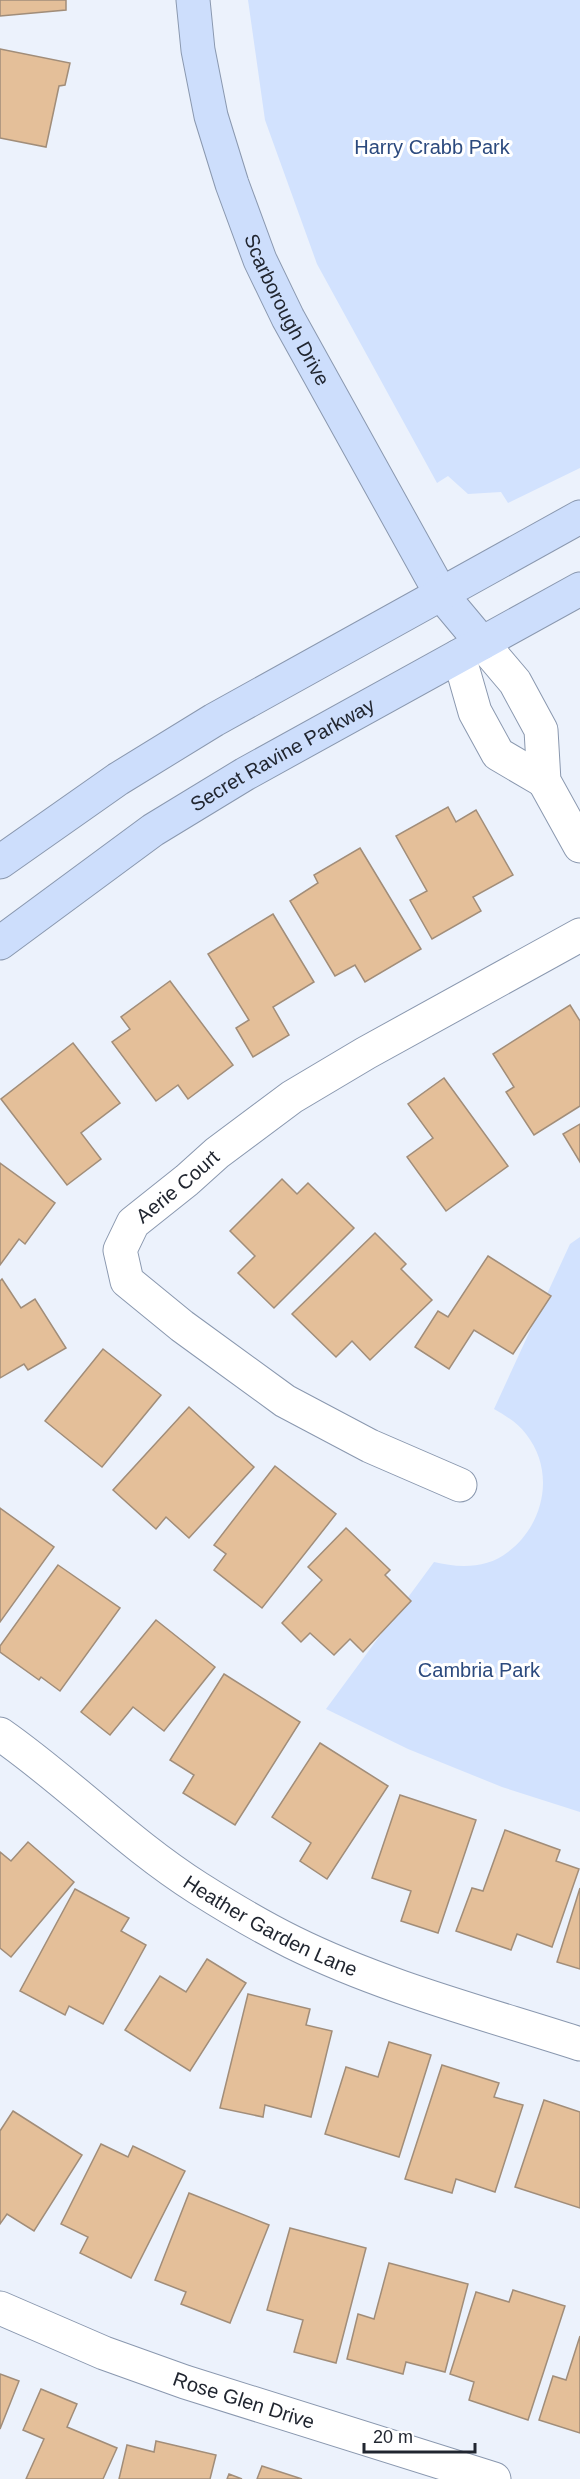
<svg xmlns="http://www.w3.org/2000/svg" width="580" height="2479" font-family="Helvetica,sans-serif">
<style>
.green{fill:#d2e2fe}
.building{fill:#e4bf99;stroke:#a18d79;stroke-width:1.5}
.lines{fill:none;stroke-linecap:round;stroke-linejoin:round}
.street-casing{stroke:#8a98af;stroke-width:35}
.secondary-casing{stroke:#8a98af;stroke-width:35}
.street{stroke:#fff;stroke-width:33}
.secondary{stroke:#cddefc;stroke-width:33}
.labels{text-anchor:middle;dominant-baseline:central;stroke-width:6;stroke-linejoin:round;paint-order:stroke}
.park-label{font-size:20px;fill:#2c4a7e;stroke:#fff}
.street-label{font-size:20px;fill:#212630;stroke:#fff}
</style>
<rect width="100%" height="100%" fill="#ecf2fc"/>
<!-- green -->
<g class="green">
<path d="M 248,0 L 580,0 L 580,468 L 508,503 L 501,492 L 468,494 L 448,476 L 437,483 L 317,264 L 265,120 Z"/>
<path d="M 580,1237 L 580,1812 L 502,1787 L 408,1749 L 326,1709 L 434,1562 C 458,1568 487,1569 508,1552 C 544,1525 556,1472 526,1434 C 518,1423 506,1416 494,1409 L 570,1244 Z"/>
</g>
<!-- building -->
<g class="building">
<path d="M 0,0 L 66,0 L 66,10 L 0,16 Z"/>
<path d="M 0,49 L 70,63 L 65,85 L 59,86 L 46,147 L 0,138 Z"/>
<path d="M 448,807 L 456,822 L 476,810 L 513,875 L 473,897 L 481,911 L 432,939 L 410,900 L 427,891 L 396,836 Z"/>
<path d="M 360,848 L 421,949 L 365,982 L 355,965 L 335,976 L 290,901 L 318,883 L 314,875 Z"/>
<path d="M 273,914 L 314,982 L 273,1007 L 289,1035 L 253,1057 L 236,1028 L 249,1020 L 208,954 Z"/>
<path d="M 170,981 L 233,1065 L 188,1099 L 178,1085 L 156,1101 L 112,1042 L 130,1029 L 121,1017 Z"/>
<path d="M 570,1005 L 580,1021 L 580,1106 L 534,1135 L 506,1092 L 514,1087 L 493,1054 Z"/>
<path d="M 73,1043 L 120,1103 L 81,1133 L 101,1159 L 67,1185 L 1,1099 Z"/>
<path d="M 444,1078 L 508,1166 L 446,1211 L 407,1157 L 433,1138 L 408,1104 Z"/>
<path d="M 580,1124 L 580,1162 L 563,1134 Z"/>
<path d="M 0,1163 L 55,1203 L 25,1244 L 19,1239 L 0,1265 Z"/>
<path d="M 282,1179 L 297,1194 L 308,1183 L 354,1228 L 274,1308 L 238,1273 L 255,1256 L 230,1231 Z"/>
<path d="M 375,1233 L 406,1264 L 401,1269 L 432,1300 L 370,1360 L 352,1341 L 336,1357 L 292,1314 Z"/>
<path d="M 488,1256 L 551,1296 L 513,1354 L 474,1330 L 449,1369 L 415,1347 L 438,1311 L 448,1317 Z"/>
<path d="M 2,1279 L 21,1308 L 35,1299 L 66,1348 L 28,1370 L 24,1364 L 0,1378 L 0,1281 Z"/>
<path d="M 103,1349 L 161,1395 L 102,1467 L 45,1421 Z"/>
<path d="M 189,1407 L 254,1467 L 189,1538 L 166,1517 L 156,1529 L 113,1490 Z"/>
<path d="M 275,1466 L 336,1514 L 262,1608 L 214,1570 L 226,1554 L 214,1545 Z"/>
<path d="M 0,1508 L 54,1547 L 0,1622 Z"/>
<path d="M 346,1528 L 390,1570 L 385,1575 L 411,1601 L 363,1652 L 350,1639 L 334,1655 L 310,1633 L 301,1642 L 282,1623 L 322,1580 L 308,1567 Z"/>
<path d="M 58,1565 L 120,1608 L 60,1691 L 41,1677 L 39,1680 L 0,1652 L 0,1646 Z"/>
<path d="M 156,1620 L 215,1667 L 164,1731 L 133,1707 L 110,1735 L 81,1712 Z"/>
<path d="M 224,1674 L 300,1722 L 235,1825 L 183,1793 L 194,1775 L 170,1760 Z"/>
<path d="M 320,1743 L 388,1786 L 327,1879 L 300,1861 L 311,1843 L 272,1817 Z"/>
<path d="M 400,1795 L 476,1820 L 438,1933 L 401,1921 L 411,1891 L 372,1878 Z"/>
<path d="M 505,1830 L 560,1850 L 556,1861 L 579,1869 L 552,1947 L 517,1934 L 511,1950 L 456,1931 L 472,1888 L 483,1891 Z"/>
<path d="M 28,1842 L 74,1882 L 11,1957 L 0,1948 L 0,1852 L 11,1861 Z"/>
<path d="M 580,1888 L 580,1969 L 557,1962 Z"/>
<path d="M 75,1889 L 129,1918 L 121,1931 L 146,1945 L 103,2024 L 69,2006 L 65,2015 L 20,1991 Z"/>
<path d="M 207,1959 L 246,1983 L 190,2071 L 125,2030 L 160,1976 L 186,1992 Z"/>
<path d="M 248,1994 L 310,2009 L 306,2025 L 332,2031 L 311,2117 L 265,2105 L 263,2117 L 220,2108 Z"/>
<path d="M 389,2042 L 431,2055 L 399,2157 L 325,2134 L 346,2067 L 378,2077 Z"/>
<path d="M 442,2065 L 499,2083 L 494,2097 L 523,2105 L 495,2192 L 456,2179 L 452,2193 L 405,2179 Z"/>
<path d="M 544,2100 L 580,2112 L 580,2208 L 515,2187 Z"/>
<path d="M 13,2111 L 82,2155 L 34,2231 L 7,2214 L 0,2224 L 0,2131 Z"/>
<path d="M 101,2144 L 128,2157 L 133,2146 L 185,2171 L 131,2278 L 80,2253 L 88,2237 L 61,2224 Z"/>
<path d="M 189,2193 L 269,2225 L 230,2323 L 181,2304 L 186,2292 L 155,2280 Z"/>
<path d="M 290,2228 L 366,2248 L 336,2363 L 294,2352 L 303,2320 L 267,2310 Z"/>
<path d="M 389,2263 L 468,2284 L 445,2372 L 406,2362 L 403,2374 L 347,2359 L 358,2314 L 374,2319 Z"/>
<path d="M 513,2290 L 565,2306 L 528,2420 L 469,2400 L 474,2382 L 450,2374 L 476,2292 L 509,2302 Z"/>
<path d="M 580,2336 L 580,2433 L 539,2420 L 553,2376 L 566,2380 Z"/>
<path d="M 0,2374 L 19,2381 L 0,2429 Z"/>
<path d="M 41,2389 L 77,2404 L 67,2427 L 117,2448 L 103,2479 L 26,2479 L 44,2439 L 23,2430 Z"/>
<path d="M 156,2441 L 216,2455 L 210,2479 L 119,2479 L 127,2445 L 154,2452 Z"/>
<path d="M 262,2466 L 302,2479 L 257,2479 Z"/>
<path d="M 229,2474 L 242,2479 L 227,2479 Z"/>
</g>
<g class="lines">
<defs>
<g id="street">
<path d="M 482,643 L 515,682 L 541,730 L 544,781 L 580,846"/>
<path d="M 459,656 L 475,712 L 498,754 L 544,781"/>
<path id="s1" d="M 460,1485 L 370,1446 L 285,1401 L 182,1326 L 127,1281 L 120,1250 L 133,1223 L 187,1180 L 217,1153 L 292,1097 L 366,1053 L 580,935"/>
<path id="s2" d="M 0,1734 C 69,1782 127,1843 198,1888 C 228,1907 260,1926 292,1942 C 383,1987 484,2013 580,2044"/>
<path id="s3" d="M 0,2308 L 104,2353 L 185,2382 L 494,2479"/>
</g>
<g id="secondary">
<path id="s4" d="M 193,0 L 198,50 L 211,116 L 232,184 L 260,260 L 288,318 L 441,594 L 482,643"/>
<path d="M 0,862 L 118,779 L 214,720 L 580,517"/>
<path id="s5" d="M 0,943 L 153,830 L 245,774 L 580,589"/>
</g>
</defs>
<!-- street casing -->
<use href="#street" class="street-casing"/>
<!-- secondary casing -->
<use href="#secondary" class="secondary-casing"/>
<!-- street -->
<use href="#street" class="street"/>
<!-- secondary -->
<use href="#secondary" class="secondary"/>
</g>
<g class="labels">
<!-- park labels -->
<g class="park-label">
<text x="432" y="147">Harry Crabb Park</text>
<text x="479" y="1670">Cambria Park</text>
</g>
<!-- street labels -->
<g class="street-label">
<text stroke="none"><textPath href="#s4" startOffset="326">Scarborough Drive</textPath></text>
<text stroke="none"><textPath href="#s5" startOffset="340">Secret Ravine Parkway</textPath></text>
<text stroke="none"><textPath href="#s1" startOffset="512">Aerie Court</textPath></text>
<text stroke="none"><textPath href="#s2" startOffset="333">Heather Garden Lane</textPath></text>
<text stroke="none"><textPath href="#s3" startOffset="261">Rose Glen Drive</textPath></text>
</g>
</g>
<!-- scale -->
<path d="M364 2443v9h111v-9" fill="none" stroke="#212630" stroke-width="3"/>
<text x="373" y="2443" font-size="18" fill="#212630" stroke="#ffffff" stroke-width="4.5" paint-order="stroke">20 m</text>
</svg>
